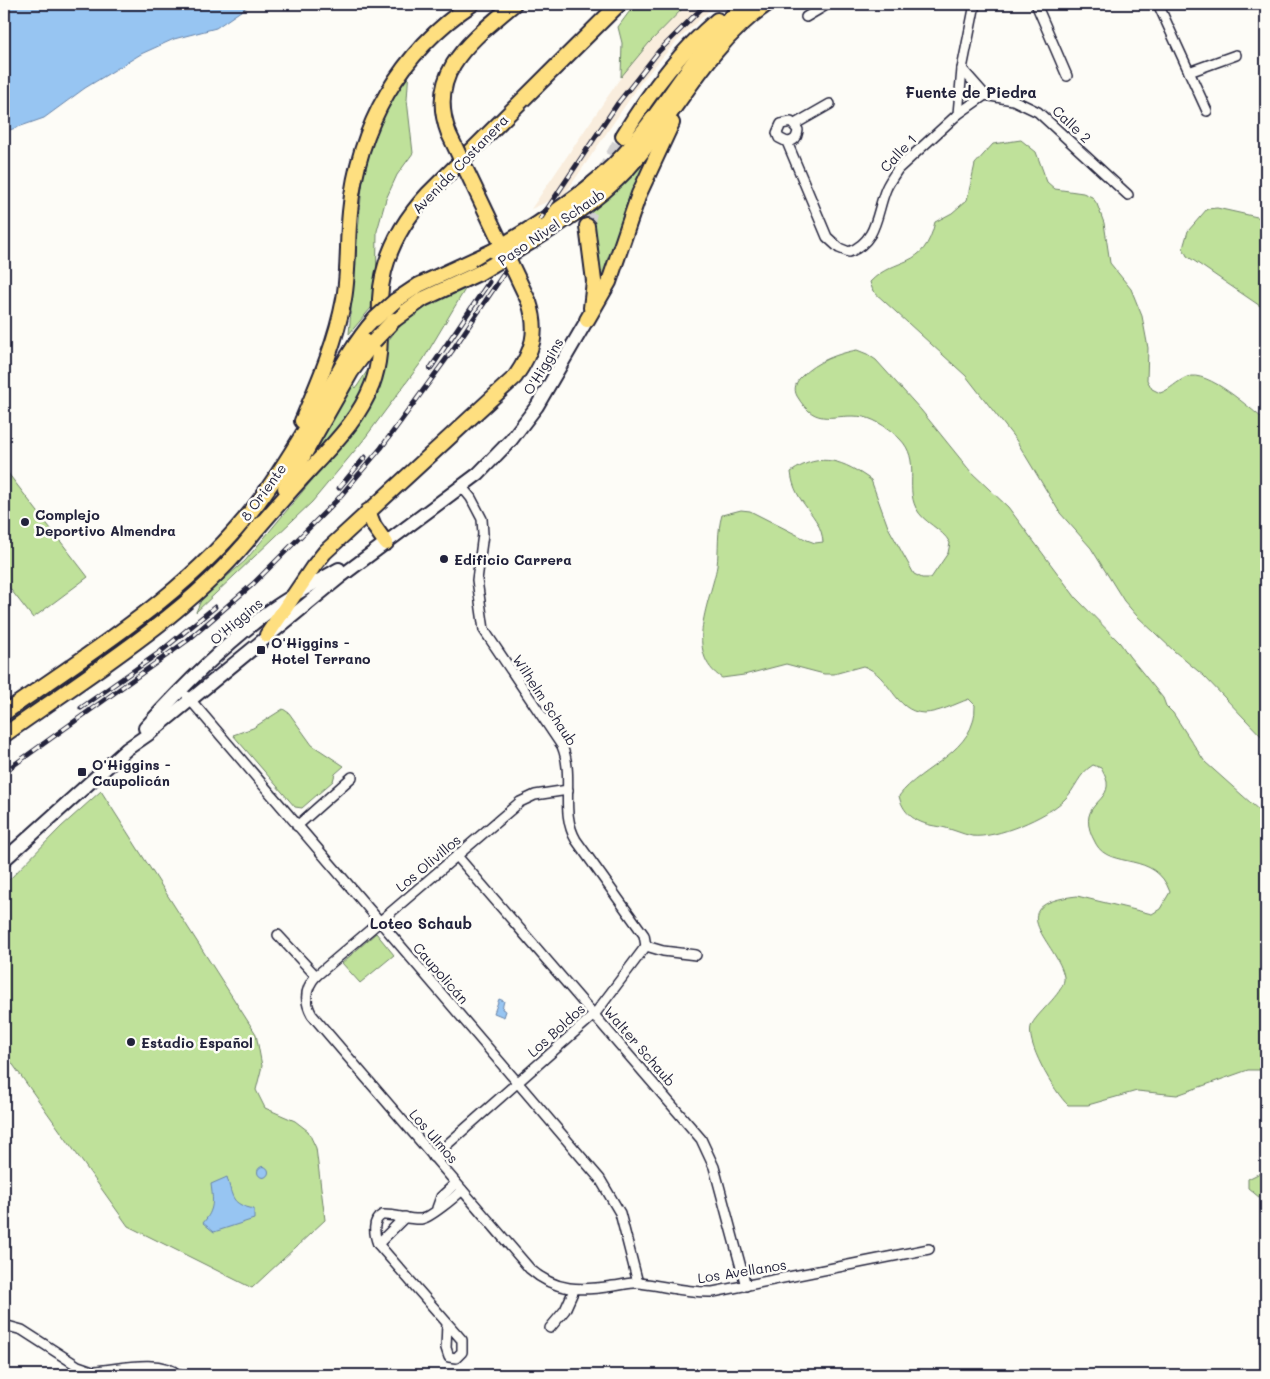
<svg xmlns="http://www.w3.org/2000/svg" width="1270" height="1379" font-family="Mali,sans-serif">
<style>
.built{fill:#f9eddd}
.green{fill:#bfe19a;stroke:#70826a}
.water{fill:#97c5f2;stroke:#6884a9}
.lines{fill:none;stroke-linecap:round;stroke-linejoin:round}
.primary-tunnel{stroke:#d1d0d1;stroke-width:14;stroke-dasharray:14 7;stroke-linecap:butt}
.street-casing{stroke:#22223b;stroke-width:12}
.secondary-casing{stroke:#22223b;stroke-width:16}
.primary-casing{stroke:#22223b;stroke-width:18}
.street{stroke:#fdfcf7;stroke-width:9}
.secondary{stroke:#fdfcf7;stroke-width:12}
.primary{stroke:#fedf80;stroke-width:14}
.rail-casing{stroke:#22223b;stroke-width:5}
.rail{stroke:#fdfcf7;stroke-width:3;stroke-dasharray:9;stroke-linecap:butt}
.primary-bridge-casing{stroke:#22223b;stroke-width:18;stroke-linecap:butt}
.primary-bridge{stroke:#fedf80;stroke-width:14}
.poi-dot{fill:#22223b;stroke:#fdfcf7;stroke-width:2}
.labels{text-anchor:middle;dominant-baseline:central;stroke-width:5;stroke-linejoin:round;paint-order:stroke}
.street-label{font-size:14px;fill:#22223b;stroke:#fdfcf7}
.poi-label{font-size:14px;font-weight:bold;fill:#22223b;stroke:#fdfcf7;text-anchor:start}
.neighbourhood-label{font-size:15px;font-weight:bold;fill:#22223b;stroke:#fdfcf7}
</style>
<rect width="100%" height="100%" fill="#fdfcf7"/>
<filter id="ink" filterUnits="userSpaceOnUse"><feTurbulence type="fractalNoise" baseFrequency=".02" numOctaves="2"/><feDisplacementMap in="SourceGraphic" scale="10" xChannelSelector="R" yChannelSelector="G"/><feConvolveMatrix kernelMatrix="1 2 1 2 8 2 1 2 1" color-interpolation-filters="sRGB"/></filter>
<g filter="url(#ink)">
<!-- built -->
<path class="built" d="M 687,4 L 716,4 L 674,44 L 642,81 L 565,194 L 531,209 L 621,77 L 649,43 Z"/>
<!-- green -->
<g class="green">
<path d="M 635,4 L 687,4 L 649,43 L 621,77 L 622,43 L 618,27 Z"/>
<path d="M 409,69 L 407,100 L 413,153 L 397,175 L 386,199 L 377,231 L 376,302 L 349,334 L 363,175 L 381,116 Z"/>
<path d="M 1021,140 L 1036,152 L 1047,182 L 1055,189 L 1083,193 L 1092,197 L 1097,204 L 1104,223 L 1110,263 L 1131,289 L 1142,316 L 1148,348 L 1147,380 L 1152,389 L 1160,393 C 1170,390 1177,381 1187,377 C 1208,369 1250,409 1266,421 L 1266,741 L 1204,676 L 1174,651 L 1137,616 L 1124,601 L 1091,548 L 1060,513 L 1016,440 L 966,376 L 873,291 L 870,282 C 896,255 924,271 935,222 L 952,213 L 967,200 L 975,164 L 993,144 Z"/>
<path d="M 654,148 L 655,149 L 638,180 L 629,213 L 600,290 L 590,231 L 590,207 Z"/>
<path d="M 1217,208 L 1266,219 L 1266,310 L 1187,256 L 1183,248 L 1188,231 L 1207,209 Z"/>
<path d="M 467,286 L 423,360 L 362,442 L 312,502 L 196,612 L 202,598 L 245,561 L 365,416 L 375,397 L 388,341 L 396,330 L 425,302 Z"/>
<path d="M 857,350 L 867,354 L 876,360 L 921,410 L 971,472 L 1008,507 L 1076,598 L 1120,643 L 1129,656 L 1163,698 L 1166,706 L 1173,713 L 1205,762 L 1261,812 L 1266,814 L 1266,1070 L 1248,1070 L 1177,1095 L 1137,1091 L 1088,1105 L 1068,1105 C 1055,1093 1023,1040 1032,1024 C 1039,1011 1066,991 1064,977 C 1059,944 997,905 1077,896 L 1152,914 L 1160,909 L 1170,892 C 1155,850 1110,870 1096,844 C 1073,803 1110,805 1107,782 C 1106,777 1103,772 1101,768 L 1093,765 C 1078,774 1076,789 1064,800 C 1047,817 996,839 972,836 C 962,834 952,829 942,827 C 922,825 904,818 899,796 C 921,766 977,752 975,705 L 969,699 C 955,704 938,713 924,713 C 894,712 891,675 863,666 L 834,674 L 824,674 L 786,664 L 744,675 L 722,678 C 683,653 711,600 717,566 C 719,549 717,531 722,515 L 741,510 L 750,511 L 807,540 L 815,543 L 823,542 C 821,513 794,505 791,472 C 821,451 844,461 871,480 L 888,527 L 914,574 L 922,578 L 931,578 L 948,553 L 950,543 C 942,528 923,523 916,508 C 905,486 921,460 900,439 C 891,430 877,420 864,417 C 833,412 817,430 797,396 C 793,389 796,381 802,376 C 815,362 839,353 857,350 Z"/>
<path d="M 371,365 L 363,391 L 349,418 L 309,460 L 351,382 L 356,388 Z"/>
<path d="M 289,465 C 272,504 245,534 216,565 L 218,557 Z"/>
<path d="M 4,468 L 88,577 L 33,618 L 4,581 Z"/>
<path d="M 205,571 L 208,575 L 202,582 L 136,633 L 4,727 L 4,721 L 81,667 Z"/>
<path d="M 283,709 L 289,713 L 312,745 L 344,766 L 335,774 L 333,781 L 302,808 L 295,807 L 233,735 L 253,728 Z"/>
<path d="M 101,791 L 256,1034 L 262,1066 L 256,1090 L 265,1108 L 295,1121 L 308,1131 L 316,1148 L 325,1220 L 252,1288 L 128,1226 L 4,1052 L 4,885 L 61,827 Z"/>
<path d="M 376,933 L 394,955 L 360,983 L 342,963 Z"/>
<path d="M 1266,1170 L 1266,1203 L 1248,1188 L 1248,1179 Z"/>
</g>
<!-- water -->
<g class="water">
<path d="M 4,4 L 251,4 L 216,28 L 174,39 L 141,54 L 85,88 L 44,118 L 4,132 Z"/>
<path d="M 499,999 L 504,1001 L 502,1009 L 506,1011 L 504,1017 L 494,1013 Z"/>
<circle cx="263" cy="1172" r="5.5"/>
<path d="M 227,1177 C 233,1198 231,1204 254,1209 L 254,1219 L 214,1232 L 203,1223 C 215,1209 213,1201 211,1184 Z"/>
</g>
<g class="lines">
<!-- primary-tunnel -->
<g class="primary-tunnel">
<path d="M 602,175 L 623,136"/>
<path d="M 587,226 L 594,195"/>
</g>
<defs>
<g id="street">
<path d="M 1036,4 L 1067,76"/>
<path d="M 1158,4 L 1207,111"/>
<path d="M 806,17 L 828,4"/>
<path d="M 962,69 L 985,95 L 1013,100 L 1038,112 L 1128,195"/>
<path d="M 1189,72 L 1236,55"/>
<path d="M 958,114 L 985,95"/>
<path d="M 795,124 L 830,104"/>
<path d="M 787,142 C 795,141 797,138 798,130 L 791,122 L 781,124 L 777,133 L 779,138 L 787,142 L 827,237 L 839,248 L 849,252 C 878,241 876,213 886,189 C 889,182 894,175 898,169 L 958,114 L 962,69 L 975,4"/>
<path d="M 462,487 L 471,498 L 482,519 L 483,534 L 477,580 L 484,630 L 562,746 C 575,777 559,811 576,840 L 644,935 L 646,946"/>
<path d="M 187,696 L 600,1179 L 620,1213 L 638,1283"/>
<path d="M 568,790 L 535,795 L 520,802 L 316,976 C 305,988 304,1001 312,1015 L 530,1269 C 556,1292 581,1291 613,1286 C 622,1285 632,1282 640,1283 C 665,1286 687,1293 713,1292 L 929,1249"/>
<path d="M 297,826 L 352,777"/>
<path d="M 457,856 L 701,1139 L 714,1167 L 746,1286"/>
<path d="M 278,935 L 316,976"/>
<path d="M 646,946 L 663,951 L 696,955"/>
<path d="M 433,1157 L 594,1015 L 646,946"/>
<path d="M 437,1208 L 441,1197 L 456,1183"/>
<path d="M 378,1244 L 405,1217"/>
<path d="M 447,1323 L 446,1348 L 449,1357 L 456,1358 L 462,1352 L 462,1340 L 378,1244 C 374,1234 372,1220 382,1215 C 395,1214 409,1220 421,1219 C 430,1218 455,1197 462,1190"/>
<path d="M 4,1325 L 22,1330 L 78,1366 L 104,1375"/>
<path d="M 550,1328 L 565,1310 L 574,1290"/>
<path d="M 95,1371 C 119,1369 159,1358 179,1375"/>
</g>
<g id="secondary">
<path d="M 145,728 C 182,687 223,646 267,613 C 290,596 315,583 339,569"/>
<path d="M 4,860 L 127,749 L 150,733 L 340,577 L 478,474 L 511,440 L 537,406 L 587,320"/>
</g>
<g id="primary">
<path d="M 449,134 C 425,72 472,40 514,4"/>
<path d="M 623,136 C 649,93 678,53 717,20"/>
<path d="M 536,225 C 571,201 606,177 633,144 C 672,97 699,45 745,4"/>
<path d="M 587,226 L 594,281 L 591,308"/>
<path d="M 534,240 C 572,216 610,192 638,157 C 680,105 711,42 767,4"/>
<path d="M 395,301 L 419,285 L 493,251"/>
<path d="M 394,320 L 423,299 L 479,273"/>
<path d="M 587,320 L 609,282 L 639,194 L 672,123"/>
<path d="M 302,421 C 319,381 336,342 344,299 C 349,270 347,241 350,212 C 358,126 400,52 472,4"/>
<path d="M 285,488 L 351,372 L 374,341"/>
<path d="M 368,511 L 374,526 L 386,543"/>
<path d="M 257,529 C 276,507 295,485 315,464 C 338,439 359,418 372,385 C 383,356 379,329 380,299 C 382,259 401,223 428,194 L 619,4"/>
<path d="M 267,635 L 313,567 L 325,552 L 515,377 C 533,351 539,332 529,302"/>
<path d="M 4,713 C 94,650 192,591 259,501 C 282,470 302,436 322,402 C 338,373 353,344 375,319"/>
<path d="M 4,735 C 89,674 200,608 262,522"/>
</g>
</defs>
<!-- street casing -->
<use href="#street" class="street-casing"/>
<!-- secondary casing -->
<use href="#secondary" class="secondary-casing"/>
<!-- primary casing -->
<use href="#primary" class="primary-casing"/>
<!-- street -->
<use href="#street" class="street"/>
<!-- secondary -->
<use href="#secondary" class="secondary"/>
<!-- primary -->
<use href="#primary" class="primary"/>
<defs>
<g id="rail">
<path d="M 430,369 L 489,282"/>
<path d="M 339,488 L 365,457"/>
<path d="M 81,708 L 160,652 L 215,607"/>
<path d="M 4,772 L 188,640 L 253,584 L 337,500 L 381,448 L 452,351 L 618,103 L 659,51 L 706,4"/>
</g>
</defs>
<!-- rail casing -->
<use href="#rail" class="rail-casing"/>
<!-- rail -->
<use href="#rail" class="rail"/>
<defs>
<g id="primary-bridge">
<path d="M 449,134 L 529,302"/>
<path d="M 493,251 L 536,225"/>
<path d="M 479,273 L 534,240"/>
<path d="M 375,319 L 395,301"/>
<path d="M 374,341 L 394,320"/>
</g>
</defs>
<!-- primary-bridge casing -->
<use href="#primary-bridge" class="primary-bridge-casing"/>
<!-- primary-bridge -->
<use href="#primary-bridge" class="primary-bridge"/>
</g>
</g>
<!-- markers -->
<g class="poi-dot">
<circle cx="25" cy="522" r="5"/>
<circle cx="444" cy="559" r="5"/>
<rect x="256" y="645" width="10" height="10" rx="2.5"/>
<rect x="77" y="767" width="10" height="10" rx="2.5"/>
<circle cx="131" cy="1042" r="5"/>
</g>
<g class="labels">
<!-- street labels -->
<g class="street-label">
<text transform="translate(1072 124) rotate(43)">Calle 2</text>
<text transform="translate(898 153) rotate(-47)">Calle 1</text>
<text transform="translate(460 164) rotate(-46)">Avenida Costanera</text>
<text transform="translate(551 227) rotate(-34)">Paso Nivel Schaub</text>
<text transform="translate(543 366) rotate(-59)">O'Higgins</text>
<text transform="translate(263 492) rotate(-54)">8 Oriente</text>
<text transform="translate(236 621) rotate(-40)">O'Higgins</text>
<text transform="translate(545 700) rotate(57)">Wilhelm Schaub</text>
<text transform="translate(428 863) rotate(-40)">Los Olivillos</text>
<text transform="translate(441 973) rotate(49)">Caupolicán</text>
<text transform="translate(556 1030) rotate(-42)">Los Boldos</text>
<text transform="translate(640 1046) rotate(49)">Walter Schaub</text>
<text transform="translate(434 1136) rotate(49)">Los Ulmos</text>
<text transform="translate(742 1271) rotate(-9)">Los Avellanos</text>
</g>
<!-- poi labels -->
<g class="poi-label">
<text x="35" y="514">Complejo<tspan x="35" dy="16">Deportivo Almendra</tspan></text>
<text x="454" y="559">Edificio Carrera</text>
<text x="271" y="642">O'Higgins -<tspan x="271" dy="16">Hotel Terrano</tspan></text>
<text x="92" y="764">O'Higgins -<tspan x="92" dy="16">Caupolicán</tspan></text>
<text x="141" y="1042">Estadio Español</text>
</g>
<!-- neighbourhood labels -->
<g class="neighbourhood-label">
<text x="971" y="92">Fuente de Piedra</text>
<text x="421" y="923">Loteo Schaub</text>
</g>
</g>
<!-- margin -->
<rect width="1270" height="1379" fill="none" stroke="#fdfcf7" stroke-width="20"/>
<rect x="10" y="10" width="1250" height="1359" fill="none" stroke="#22223b" stroke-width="2" filter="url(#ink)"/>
</svg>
